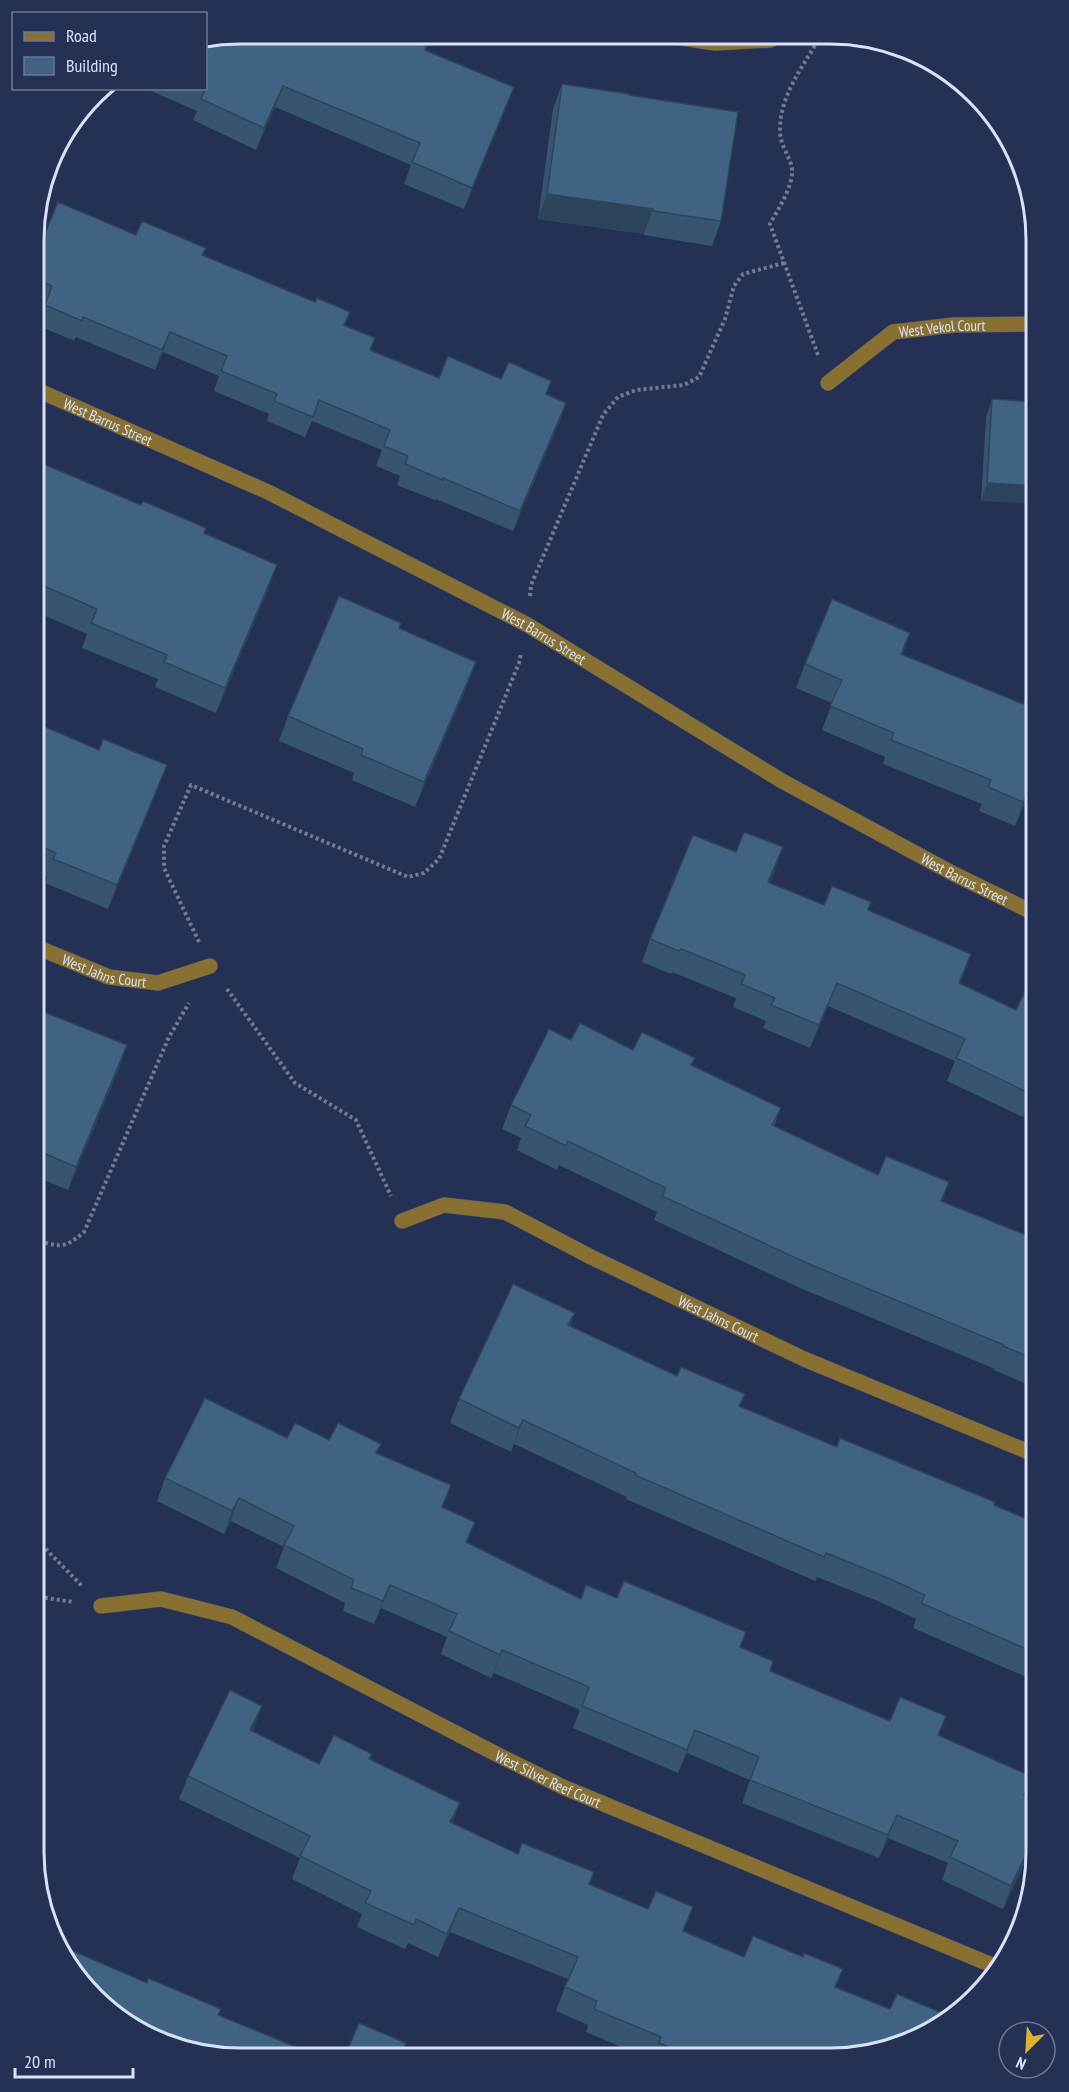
<svg xmlns="http://www.w3.org/2000/svg" width="1069" height="2092" font-family="'PT Sans Narrow',sans-serif">
<style>
.lines{fill:none;stroke-linecap:round;stroke-linejoin:round}
.minor-casing{stroke:#424c6f;stroke-width:16}
.path{stroke:#707a99;stroke-width:4;stroke-dasharray:3 3;stroke-linecap:butt}
.minor{stroke:#877032;stroke-width:15}
.wall{fill:#375471}
.shaded-wall{fill:#2d455c}
.building{fill:#406283;stroke:#2d455c;stroke-width:1.5}
.labels{text-anchor:middle;dominant-baseline:central;stroke-width:4.5;stroke-linejoin:round;paint-order:stroke}
.street-label{font-size:15px;fill:#d8e1f9;stroke:#253055}
.rim{fill:none;stroke:#d8e1f9;stroke-width:3}
</style>
<rect width="100%" height="100%" fill="#253055"/>
<g class="lines">
<defs>
<g id="minor">
<path d="M 669,36 L 715,43 L 770,40 L 778,36"/>
<path id="s1" d="M 828,383 L 893,332 L 954,325 L 1036,324"/>
<path id="s2" d="M 35,389 L 268,492 L 526,624 L 782,781 L 954,874 L 1036,914"/>
<path id="s3" d="M 34,946 L 109,977 L 158,983 L 210,966"/>
<path id="s4" d="M 402,1221 L 444,1205 L 505,1212 L 591,1257 L 804,1359 L 1036,1455"/>
<path id="s5" d="M 101,1606 L 161,1599 L 232,1617 L 502,1757 L 563,1787 L 999,1968"/>
</g>
</defs>
<!-- minor casing -->
<use href="#minor" class="minor-casing"/>
<!-- path -->
<g class="path">
<path d="M 818,355 L 770,224 C 778,209 797,181 791,164 C 787,153 779,141 780,129 C 780,95 804,65 820,37"/>
<path d="M 530,596 L 531,585 L 603,415 L 618,397 L 636,390 L 684,385 L 699,377 L 725,319 L 734,286 L 743,274 L 784,263"/>
<path d="M 199,942 L 164,868 L 164,846 L 191,785 L 408,877 L 424,873 L 439,859 L 519,663 L 521,654"/>
<path d="M 227,989 L 295,1083 L 356,1120 L 391,1196"/>
<path d="M 34,1238 C 57,1248 65,1249 84,1232 L 169,1037 L 189,1003"/>
<path d="M 33,1536 L 82,1586"/>
<path d="M 33,1596 L 73,1602"/>
</g>
<!-- minor -->
<use href="#minor" class="minor"/>
</g>
<!-- wall -->
<g class="wall">
<path d="M 425,50 L 506,108 L 464,209 L 404,184 L 411,165 L 275,107 L 256,150 L 193,120 L 197,111 L 144,88 L 206,88 Z"/>
<path d="M 562,84 L 629,95 L 721,221 L 712,246 L 644,235 L 644,234 L 538,219 L 553,109 Z"/>
<path d="M 1033,222 L 1036,240 L 1036,272 L 1031,272 Z"/>
<path d="M 136,235 L 203,256 L 345,326 L 370,350 L 439,378 L 501,379 L 546,394 L 566,403 L 559,423 L 513,531 L 436,499 L 435,500 L 397,485 L 400,476 L 376,466 L 382,450 L 312,421 L 305,437 L 267,421 L 269,414 L 214,391 L 219,376 L 163,352 L 155,370 L 76,337 L 74,341 L 37,325 L 44,306 L 35,302 L 35,257 Z"/>
<path d="M 992,399 L 1036,402 L 981,501 L 986,417 Z"/>
<path d="M 34,460 L 204,533 L 268,590 L 216,713 L 155,687 L 158,679 L 82,648 L 87,634 L 34,611 Z"/>
<path d="M 399,628 L 467,686 L 415,807 L 352,780 L 354,773 L 279,741 L 288,716 Z"/>
<path d="M 910,633 L 902,655 L 1023,704 L 1036,701 L 1036,802 L 1027,798 L 1015,826 L 979,811 L 982,804 L 883,764 L 885,757 L 822,730 L 832,703 L 796,688 L 805,664 Z"/>
<path d="M 34,722 L 158,788 L 108,909 L 45,883 L 47,876 L 34,870 Z"/>
<path d="M 736,852 L 775,870 L 769,883 L 824,905 L 868,910 L 963,977 L 960,983 L 1016,1010 L 1036,988 L 1036,1106 L 1029,1103 L 1023,1117 L 947,1081 L 955,1061 L 828,1006 L 810,1048 L 763,1028 L 766,1021 L 733,1007 L 736,998 L 672,972 L 671,974 L 642,962 L 650,939 Z"/>
<path d="M 34,1008 L 127,1045 L 119,1068 L 68,1190 L 34,1176 Z"/>
<path d="M 571,1040 L 633,1050 L 695,1058 L 692,1065 L 781,1108 L 774,1126 L 878,1175 L 949,1182 L 942,1201 L 1036,1239 L 1036,1388 L 994,1370 L 995,1369 L 800,1288 L 654,1220 L 657,1212 L 559,1165 L 557,1170 L 517,1150 L 521,1138 L 502,1129 L 511,1105 Z"/>
<path d="M 575,1313 L 570,1326 L 677,1376 L 745,1394 L 740,1406 L 837,1447 L 994,1505 L 1036,1523 L 1036,1666 L 1029,1663 L 1024,1676 L 913,1628 L 916,1619 L 880,1602 L 817,1577 L 815,1581 L 626,1499 L 627,1497 L 514,1444 L 511,1452 L 450,1423 L 459,1399 Z"/>
<path d="M 287,1438 L 329,1440 L 377,1454 L 443,1508 L 475,1522 L 467,1543 L 581,1599 L 617,1598 L 741,1647 L 770,1671 L 890,1721 L 946,1716 L 938,1736 L 1033,1777 L 1026,1796 L 1036,1800 L 1036,1838 L 1003,1909 L 942,1880 L 948,1863 L 888,1838 L 879,1858 L 742,1803 L 750,1780 L 687,1753 L 678,1773 L 573,1728 L 580,1710 L 494,1673 L 491,1678 L 441,1654 L 447,1637 L 381,1608 L 374,1624 L 343,1611 L 345,1603 L 276,1568 L 284,1547 L 231,1521 L 224,1534 L 157,1501 L 165,1478 Z"/>
<path d="M 253,1731 L 319,1764 L 370,1759 L 460,1803 L 452,1823 L 518,1854 L 590,1884 L 684,1931 L 744,1957 L 836,1987 L 890,2009 L 952,2017 L 829,2059 L 647,2058 L 586,2032 L 588,2025 L 556,2011 L 568,1979 L 450,1932 L 438,1957 L 408,1943 L 405,1949 L 357,1927 L 362,1914 L 292,1879 L 300,1858 L 179,1799 L 188,1776 Z"/>
</g>
<!-- shaded-wall -->
<g class="shaded-wall">
<path d="M 283,86 L 275,107 L 256,150 L 264,128 Z"/>
<path d="M 514,87 L 506,108 L 464,209 L 472,188 Z"/>
<path d="M 547,194 L 653,209 L 644,234 L 538,219 Z"/>
<path d="M 1036,259 L 1036,272 L 1031,272 Z"/>
<path d="M 170,332 L 163,352 L 155,370 L 162,350 Z"/>
<path d="M 566,403 L 559,423 L 513,531 L 520,511 Z"/>
<path d="M 987,483 L 1036,486 L 1036,504 L 981,501 Z"/>
<path d="M 277,565 L 268,590 L 216,713 L 225,688 Z"/>
<path d="M 476,662 L 467,686 L 415,807 L 424,782 Z"/>
<path d="M 167,765 L 158,788 L 108,909 L 117,885 Z"/>
<path d="M 1035,774 L 1027,798 L 1015,826 L 1023,802 Z"/>
<path d="M 783,847 L 775,870 L 760,906 L 768,882 Z"/>
<path d="M 971,954 L 963,977 L 950,1006 L 959,983 Z"/>
<path d="M 837,983 L 828,1006 L 810,1048 L 819,1025 Z"/>
<path d="M 127,1045 L 119,1068 L 68,1190 L 76,1167 Z"/>
<path d="M 1036,1085 L 1029,1103 L 1023,1117 L 1031,1094 Z"/>
<path d="M 523,1420 L 511,1452 L 519,1428 Z"/>
<path d="M 239,1498 L 231,1521 L 224,1534 L 232,1511 Z"/>
<path d="M 390,1585 L 381,1608 L 374,1624 L 383,1601 Z"/>
<path d="M 502,1650 L 494,1673 L 491,1678 L 500,1655 Z"/>
<path d="M 262,1706 L 254,1729 L 242,1754 L 250,1730 Z"/>
<path d="M 695,1730 L 687,1753 L 678,1773 L 687,1750 Z"/>
<path d="M 460,1803 L 451,1826 L 450,1822 Z"/>
<path d="M 897,1815 L 888,1838 L 879,1858 L 888,1835 Z"/>
<path d="M 1036,1834 L 1036,1838 L 1003,1909 L 1011,1886 Z"/>
<path d="M 459,1908 L 450,1932 L 438,1957 L 447,1934 Z"/>
</g>
<!-- building -->
<g class="building">
<path d="M 240,33 L 400,34 L 427,46 L 425,50 L 514,87 L 472,188 L 412,162 L 420,143 L 283,86 L 264,128 L 201,99 L 205,90 L 203,88 L 206,88 L 206,40 Z"/>
<path d="M 562,84 L 629,94 L 629,95 L 738,112 L 721,221 L 653,211 L 653,209 L 547,194 Z"/>
<path d="M 58,202 L 136,235 L 142,221 L 206,248 L 202,255 L 315,302 L 317,298 L 350,312 L 344,325 L 375,338 L 370,350 L 439,378 L 448,356 L 501,379 L 509,362 L 551,381 L 546,394 L 566,403 L 520,511 L 443,478 L 443,480 L 405,464 L 408,456 L 384,446 L 390,430 L 319,400 L 313,417 L 274,401 L 277,394 L 221,371 L 227,356 L 170,332 L 162,350 L 83,317 L 82,321 L 45,305 L 52,286 L 35,279 L 35,257 Z"/>
<path d="M 992,399 L 1036,402 L 1036,486 L 987,483 Z"/>
<path d="M 34,460 L 141,505 L 143,501 L 206,528 L 204,533 L 277,565 L 225,688 L 164,662 L 167,655 L 91,623 L 97,609 L 34,582 Z"/>
<path d="M 339,596 L 401,623 L 399,628 L 476,662 L 424,782 L 361,755 L 363,749 L 288,716 Z"/>
<path d="M 832,599 L 910,633 L 901,654 L 1023,704 L 1026,697 L 1036,701 L 1036,775 L 1035,774 L 1023,802 L 988,787 L 991,780 L 891,740 L 894,733 L 830,706 L 842,680 L 805,664 Z"/>
<path d="M 34,722 L 99,750 L 103,739 L 167,765 L 117,885 L 53,859 L 56,853 L 34,843 Z"/>
<path d="M 744,832 L 783,847 L 768,882 L 824,905 L 832,886 L 871,902 L 868,910 L 971,954 L 959,983 L 1016,1010 L 1028,985 L 1036,988 L 1036,1085 L 1031,1094 L 956,1058 L 965,1039 L 837,983 L 819,1025 L 771,1005 L 775,998 L 741,984 L 745,975 L 681,949 L 679,951 L 650,939 L 693,835 L 736,852 Z"/>
<path d="M 34,1008 L 127,1045 L 76,1167 L 34,1149 Z"/>
<path d="M 580,1023 L 633,1050 L 642,1032 L 695,1058 L 691,1065 L 781,1108 L 772,1125 L 878,1175 L 886,1156 L 949,1182 L 941,1201 L 1036,1239 L 1036,1360 L 1003,1346 L 1004,1345 L 809,1264 L 662,1196 L 666,1188 L 568,1141 L 566,1146 L 525,1126 L 531,1115 L 511,1105 L 549,1029 L 571,1040 Z"/>
<path d="M 513,1284 L 575,1313 L 568,1325 L 677,1376 L 681,1367 L 745,1394 L 739,1406 L 837,1447 L 840,1438 L 995,1502 L 994,1505 L 1036,1523 L 1036,1645 L 1033,1652 L 921,1603 L 925,1595 L 888,1578 L 826,1553 L 824,1557 L 635,1475 L 636,1473 L 523,1420 L 519,1428 L 459,1399 Z"/>
<path d="M 205,1398 L 287,1438 L 295,1423 L 329,1440 L 338,1423 L 381,1444 L 376,1453 L 451,1485 L 442,1507 L 475,1522 L 466,1542 L 581,1599 L 586,1585 L 617,1598 L 624,1581 L 746,1632 L 740,1647 L 773,1661 L 770,1671 L 890,1721 L 900,1697 L 946,1716 L 938,1735 L 1033,1777 L 1024,1795 L 1036,1800 L 1036,1834 L 1011,1886 L 950,1857 L 958,1841 L 897,1815 L 888,1835 L 750,1780 L 759,1757 L 695,1730 L 687,1750 L 582,1706 L 589,1687 L 502,1650 L 500,1655 L 449,1631 L 457,1614 L 390,1585 L 383,1601 L 351,1588 L 354,1580 L 284,1545 L 294,1526 L 239,1498 L 232,1511 L 165,1478 Z"/>
<path d="M 230,1690 L 262,1706 L 250,1730 L 319,1764 L 334,1735 L 372,1754 L 369,1759 L 460,1803 L 450,1822 L 518,1854 L 522,1843 L 594,1872 L 589,1884 L 648,1909 L 656,1891 L 693,1907 L 683,1931 L 744,1957 L 753,1936 L 803,1957 L 804,1953 L 843,1969 L 835,1987 L 890,2009 L 897,1994 L 952,2017 L 944,2024 L 895,2048 L 829,2059 L 697,2059 L 659,2043 L 661,2037 L 594,2009 L 597,2001 L 565,1987 L 578,1957 L 459,1908 L 447,1934 L 416,1919 L 414,1925 L 365,1903 L 371,1891 L 300,1856 L 310,1836 L 188,1776 Z"/>
<path d="M 62,1946 L 147,1983 L 148,1978 L 221,2009 L 218,2015 L 323,2058 L 213,2057 L 160,2043 L 104,2008 Z"/>
<path d="M 359,2023 L 406,2043 L 400,2058 L 344,2058 Z"/>
</g>
<g class="labels">
<!-- street labels -->
<g class="street-label">
<text stroke="none"><textPath href="#s1" startOffset="132">West Vekol Court</textPath></text>
<text stroke="none"><textPath href="#s2" startOffset="80">West Barrus Street</textPath></text>
<text stroke="none"><textPath href="#s2" startOffset="566">West Barrus Street</textPath></text>
<text stroke="none"><textPath href="#s2" startOffset="1052">West Barrus Street</textPath></text>
<text stroke="none"><textPath href="#s3" startOffset="75">West Jahns Court</textPath></text>
<text stroke="none"><textPath href="#s4" startOffset="345">West Jahns Court</textPath></text>
<text stroke="none"><textPath href="#s5" startOffset="489">West Silver Reef Court</textPath></text>
</g>
</g>
<!-- crop -->
<path d="M0 0H1069V2092H0ZM240 44H830A196 196 0 0 1 1026 240V1852A196 196 0 0 1 830 2048H240A196 196 0 0 1 44 1852V240A196 196 0 0 1 240 44Z" fill="#253055" fill-rule="evenodd"/>
<path class="rim" d="M240 44H830A196 196 0 0 1 1026 240V1852A196 196 0 0 1 830 2048H240A196 196 0 0 1 44 1852V240A196 196 0 0 1 240 44Z"/>
<!-- legend -->
<rect x="12" y="12" width="195" height="78" fill="#253055" stroke="#6d7797" stroke-width="1.5"/>
<rect x="24" y="32" width="30" height="9" fill="#877032" stroke="#6d7797" stroke-width="1.5"/>
<text x="66" y="42" font-size="18" fill="#d8e1f9">Road</text>
<rect x="24" y="57" width="30" height="18" fill="#406283" stroke="#6d7797" stroke-width="1.5"/>
<text x="66" y="72" font-size="18" fill="#d8e1f9">Building</text>
<!-- north arrow -->
<g transform="translate(1027 2050) rotate(204)"><circle r="28" fill="#253055" stroke="#6d7797" stroke-width="1.5"/>
<path d="M0-4.5L10 22L0 15L-10 22Z" fill="#dcb233"/>
<text y="-9" font-size="16" font-weight="bold" text-anchor="middle" fill="#d8e1f9">N</text>
</g>
<!-- scale -->
<path d="M15 2068v9h118v-9" fill="none" stroke="#d8e1f9" stroke-width="3"/>
<text x="24" y="2068" font-size="18" fill="#d8e1f9" stroke="#253055" stroke-width="4.5" paint-order="stroke">20 m</text>
</svg>
